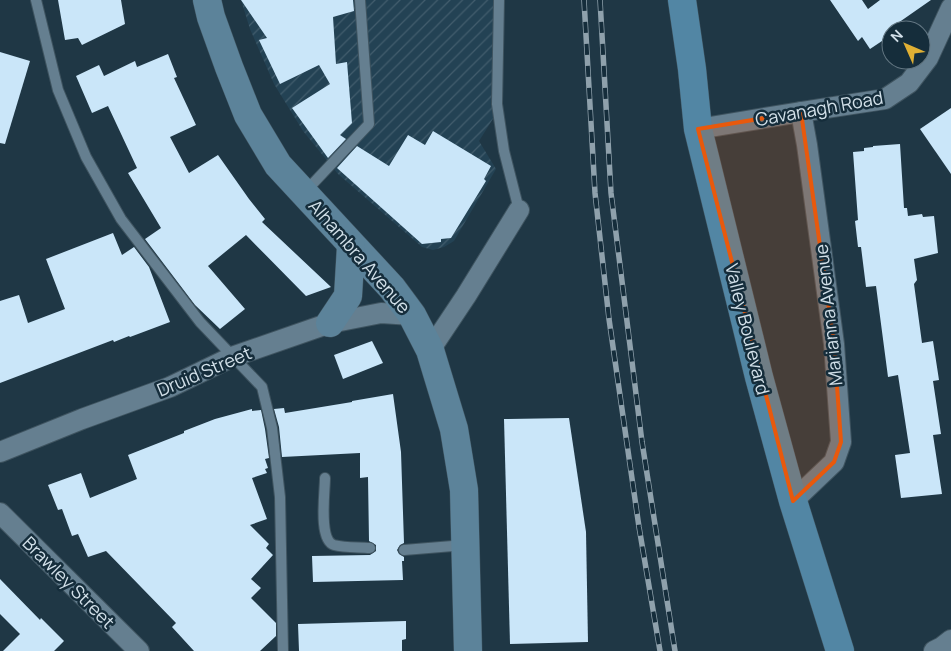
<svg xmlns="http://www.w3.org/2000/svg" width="951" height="651" font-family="Manrope,sans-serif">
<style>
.industrial{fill:url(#industrial-furrows)}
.building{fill:#cae6f9}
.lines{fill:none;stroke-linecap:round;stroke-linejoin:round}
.lane-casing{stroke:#3f5460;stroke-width:12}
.street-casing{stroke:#3f5460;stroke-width:22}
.secondary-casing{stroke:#3f5460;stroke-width:29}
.primary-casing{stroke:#3f5460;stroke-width:29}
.lane{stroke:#657f90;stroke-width:10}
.street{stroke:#657f90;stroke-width:20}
.secondary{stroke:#5c839a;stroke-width:28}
.primary{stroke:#5286a4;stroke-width:28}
.rail-casing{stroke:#8fa1ac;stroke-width:5.5}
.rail{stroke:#152d3b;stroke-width:4;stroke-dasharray:11;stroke-linecap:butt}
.marked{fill:#e8590c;fill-opacity:0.2;stroke:#e8590c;stroke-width:4;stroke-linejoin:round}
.labels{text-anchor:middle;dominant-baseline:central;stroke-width:5;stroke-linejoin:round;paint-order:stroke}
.street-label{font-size:18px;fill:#d2e0e9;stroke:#152d3b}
</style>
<defs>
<pattern id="industrial-furrows" width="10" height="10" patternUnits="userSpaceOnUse" patternTransform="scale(1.25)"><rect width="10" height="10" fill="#234254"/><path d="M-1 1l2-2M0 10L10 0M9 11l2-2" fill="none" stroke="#425d6d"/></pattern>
</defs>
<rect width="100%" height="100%" fill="#1f3745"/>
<!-- industrial -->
<path class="industrial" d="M 241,0 L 497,0 L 501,106 L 479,141 L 496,169 L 454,241 L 444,247 L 433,250 L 422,247 L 338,174 L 303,131 L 274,84 L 250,29 Z"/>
<!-- building -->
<g class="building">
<path d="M 58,0 L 121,0 L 125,24 L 82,45 L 78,38 L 65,40 Z"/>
<path d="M 241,0 L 353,0 L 354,11 L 333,17 L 336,64 L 347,62 L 352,123 L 340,135 L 346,139 L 328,158 L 292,108 L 330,84 L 319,65 L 280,84 L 259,40 L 267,38 Z"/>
<path d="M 830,0 L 862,0 L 868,9 L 880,0 L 931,0 L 898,23 L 902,28 L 898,30 L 891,30 L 891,35 L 870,49 L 862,37 L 858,41 Z"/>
<path d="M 0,52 L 30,61 L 5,144 L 0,143 Z"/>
<path d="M 168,54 L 177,77 L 174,78 L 196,125 L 170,137 L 189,173 L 218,155 L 249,199 L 265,219 L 262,222 L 331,287 L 306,296 L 246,235 L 208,266 L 245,309 L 220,329 L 195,305 L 145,239 L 161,228 L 128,173 L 137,168 L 108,106 L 92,113 L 76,76 L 99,65 L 104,76 L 135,61 L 137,67 Z"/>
<path d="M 951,108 L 951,174 L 920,129 Z"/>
<path d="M 433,131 L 491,166 L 484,179 L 486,181 L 451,238 L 441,239 L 441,242 L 422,244 L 337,168 L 357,146 L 389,166 L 408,135 L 425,145 Z"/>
<path d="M 900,144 L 904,208 L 907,208 L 908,216 L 922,214 L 923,217 L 934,216 L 938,253 L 914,259 L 917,280 L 914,284 L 922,343 L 933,341 L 939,380 L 933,381 L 941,434 L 933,435 L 942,494 L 901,498 L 895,455 L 910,453 L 898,375 L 888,377 L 876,286 L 866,287 L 861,247 L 858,247 L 855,221 L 858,220 L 853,152 L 864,151 L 864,148 L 873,147 L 873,146 Z"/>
<path d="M 113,233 L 122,255 L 134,247 L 149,267 L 170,322 L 130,337 L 129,336 L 114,342 L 113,340 L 0,383 L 0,301 L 19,295 L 28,323 L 65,309 L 46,259 Z"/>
<path d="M 372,341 L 383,363 L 343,379 L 334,355 Z"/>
<path d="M 393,394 L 401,452 L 404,543 L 400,545 L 397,550 L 399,554 L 404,557 L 404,561 L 402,561 L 403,580 L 313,582 L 312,556 L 370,555 L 376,551 L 376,545 L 369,541 L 368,477 L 360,478 L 360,453 L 282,457 L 279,427 L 274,409 L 284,408 L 285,413 L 352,402 L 352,401 Z"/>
<path d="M 252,409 L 252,411 L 261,410 L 265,429 L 269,458 L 265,459 L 268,468 L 265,469 L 267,473 L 252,478 L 267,519 L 250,525 L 269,544 L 266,548 L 273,555 L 251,579 L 261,588 L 251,598 L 276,623 L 276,636 L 260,651 L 194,651 L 172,627 L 176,623 L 106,551 L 88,557 L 78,534 L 72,536 L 62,509 L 58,510 L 48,485 L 81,473 L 90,498 L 137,479 L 128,455 L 184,433 L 184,431 L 215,419 Z"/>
<path d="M 569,418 L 586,532 L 588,642 L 510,644 L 504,419 Z"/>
<path d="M 0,579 L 40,620 L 41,618 L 64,641 L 54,651 L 3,651 L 20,634 L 0,614 Z"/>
<path d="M 406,621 L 406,639 L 402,640 L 402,651 L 299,651 L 298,624 Z"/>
</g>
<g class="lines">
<defs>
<g id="lane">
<path d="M 36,0 L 58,90 L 86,157 L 121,219 L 200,322 L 262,387 L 272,428 L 280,497 L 283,651"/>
<path d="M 499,0 L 497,104 L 504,151 L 519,210"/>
<path d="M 304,193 L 369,124 L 360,0"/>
<path d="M 325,478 C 325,492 318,540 334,545 C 345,548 359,547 370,548"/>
<path d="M 404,550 L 465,545"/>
</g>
<g id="street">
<path d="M 698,129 L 801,112 L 885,99 L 909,83 L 928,58 L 951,8"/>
<path d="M 430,350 L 466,296 L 519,210"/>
<path d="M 0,452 L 82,419 L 170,387 L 232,357 L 330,323 L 381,313 L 412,315"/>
<path d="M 793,501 L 834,462 L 841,442 L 834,344 L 807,145 L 801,112"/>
<path d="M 0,513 L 139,651"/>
<path d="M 934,651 L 942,647 L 951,640"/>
</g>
<g id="secondary">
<path d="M 207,0 L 211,17 L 229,67 L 248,115 L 278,165 L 392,288 L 412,315 L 430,350 L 454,429 L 464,490 L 468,651"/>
<path d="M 330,323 L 348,296 L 351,246"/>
</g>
<path id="primary" d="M 682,0 L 692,69 L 698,129 L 759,377 L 793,501 L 840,651"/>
</defs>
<!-- lane casing -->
<use href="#lane" class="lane-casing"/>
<!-- street casing -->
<use href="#street" class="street-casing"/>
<!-- secondary casing -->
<use href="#secondary" class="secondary-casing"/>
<!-- primary casing -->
<use href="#primary" class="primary-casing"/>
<!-- lane -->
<use href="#lane" class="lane"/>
<!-- street -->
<use href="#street" class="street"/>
<!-- secondary -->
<use href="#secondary" class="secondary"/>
<!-- primary -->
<use href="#primary" class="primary"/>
<defs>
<g id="rail">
<path d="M 584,0 L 595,193 L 609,319 L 639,527 L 660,651"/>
<path d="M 600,0 L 611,193 L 642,442 L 675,651"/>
</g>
</defs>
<!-- rail casing -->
<use href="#rail" class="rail-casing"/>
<!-- rail -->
<use href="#rail" class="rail"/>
</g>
<!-- marked area -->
<path class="marked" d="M 801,112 L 834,344 L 841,442 L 834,462 L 793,501 L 698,129 Z"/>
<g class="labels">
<!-- street labels -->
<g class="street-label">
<text transform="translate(819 108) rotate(-10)">Cavanagh Road</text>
<text transform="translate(360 256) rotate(49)">Alhambra Avenue</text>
<text transform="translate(828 315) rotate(-96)">Marianna Avenue</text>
<text transform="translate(748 329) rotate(76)">Valley Boulevard</text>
<text transform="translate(204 371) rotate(-23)">Druid Street</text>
<text transform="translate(69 582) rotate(45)">Brawley Street</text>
</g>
</g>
<!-- north arrow -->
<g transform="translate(906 45) rotate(315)"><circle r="24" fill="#152d3b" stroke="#617581"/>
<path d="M0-4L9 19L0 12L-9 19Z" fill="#e0b034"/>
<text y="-8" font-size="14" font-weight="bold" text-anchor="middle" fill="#d2e0e9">N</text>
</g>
</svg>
